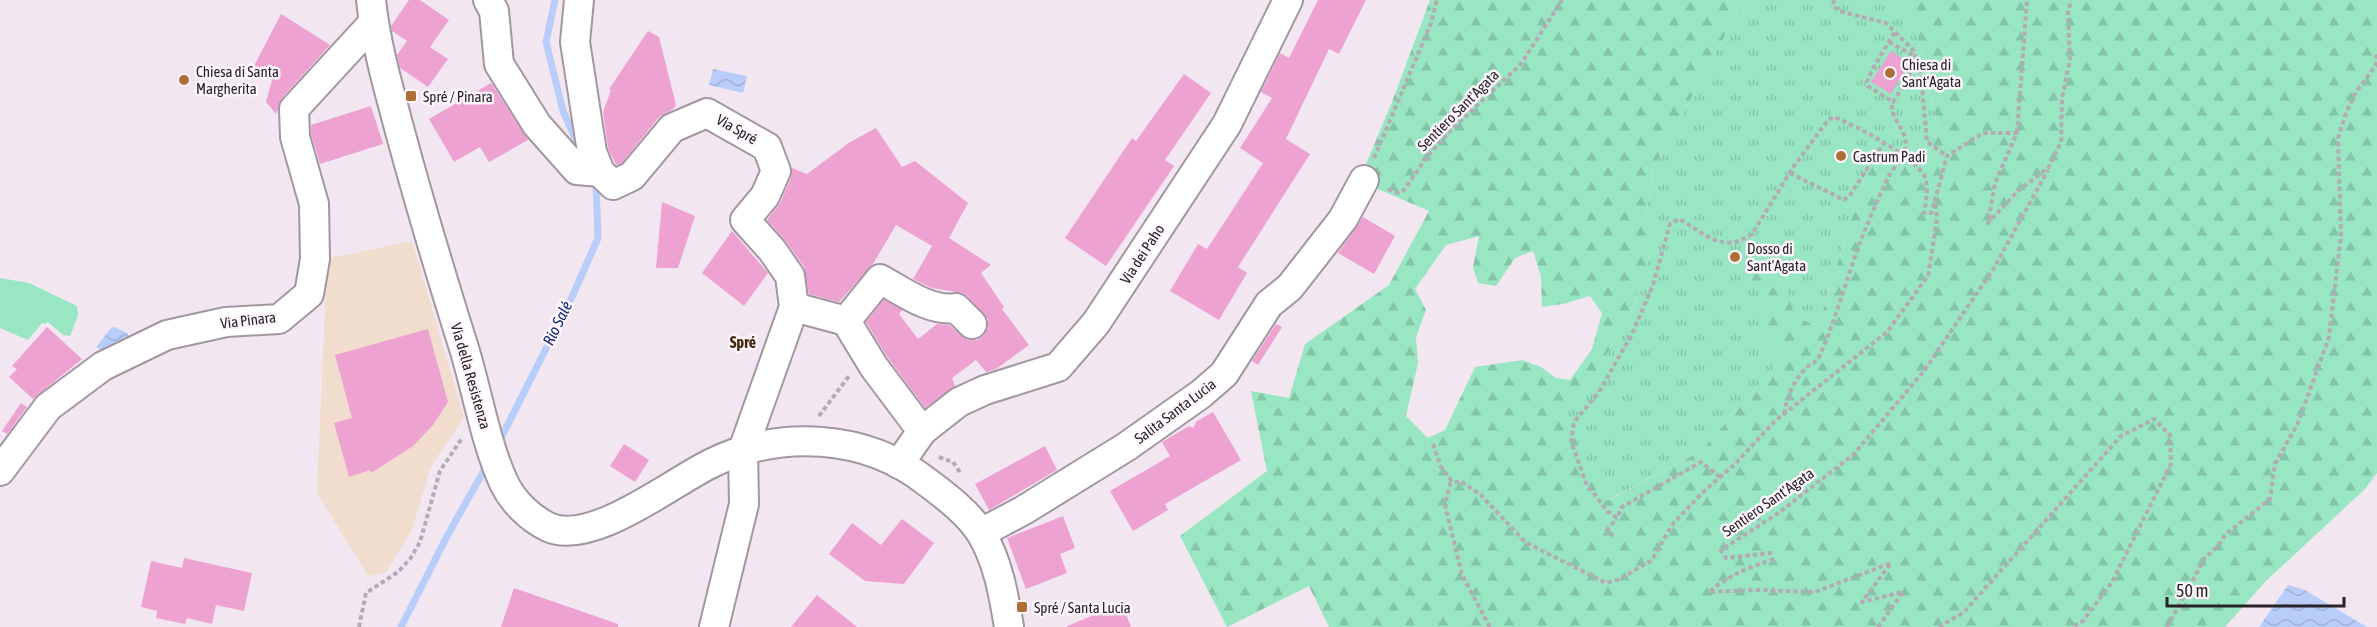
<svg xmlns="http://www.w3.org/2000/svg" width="2377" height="627" font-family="'Asap Condensed',sans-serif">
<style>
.education{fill:#f0ddcd}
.grass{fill:url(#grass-tufts)}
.forest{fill:url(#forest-firs);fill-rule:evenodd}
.green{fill:#99e6c3}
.water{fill:url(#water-waves)}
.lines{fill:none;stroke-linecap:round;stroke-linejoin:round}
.stream{stroke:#b8cdf9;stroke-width:7}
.building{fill:#eea2d2}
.minor-casing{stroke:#a297a1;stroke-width:32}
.path{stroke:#b4abb3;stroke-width:4;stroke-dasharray:4.5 3;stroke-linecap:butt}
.minor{stroke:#fff;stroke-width:28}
.poi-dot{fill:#ad6f35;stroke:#fef5fd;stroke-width:2}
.labels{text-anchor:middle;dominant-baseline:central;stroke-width:5;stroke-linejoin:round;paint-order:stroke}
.poi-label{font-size:15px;fill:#272327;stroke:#fef5fd;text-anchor:start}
.street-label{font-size:15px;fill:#272327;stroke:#fef5fd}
.water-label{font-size:16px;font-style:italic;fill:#0f2a7a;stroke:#fef5fd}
.neighbourhood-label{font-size:16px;font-weight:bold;fill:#44270a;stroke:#fef5fd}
</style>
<defs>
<pattern id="grass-tufts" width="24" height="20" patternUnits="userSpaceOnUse" patternTransform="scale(1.5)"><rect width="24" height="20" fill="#99e6c3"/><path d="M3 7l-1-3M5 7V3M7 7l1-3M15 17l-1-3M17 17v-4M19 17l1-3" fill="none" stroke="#84c5a8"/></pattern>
<pattern id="forest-firs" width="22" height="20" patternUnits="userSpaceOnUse" patternTransform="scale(1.5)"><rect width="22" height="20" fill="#99e6c3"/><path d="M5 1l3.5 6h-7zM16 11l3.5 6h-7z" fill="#84c5a8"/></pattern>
<pattern id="water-waves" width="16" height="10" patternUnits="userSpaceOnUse" patternTransform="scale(1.5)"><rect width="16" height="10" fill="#b8cdf9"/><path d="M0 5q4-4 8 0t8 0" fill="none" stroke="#9eb0d5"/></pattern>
</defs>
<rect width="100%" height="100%" fill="#f2e7f1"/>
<!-- education -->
<path class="education" d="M 412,241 L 464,417 L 431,466 L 411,532 L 386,572 L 368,576 L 317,493 L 327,259 Z"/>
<!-- grass -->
<path class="grass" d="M 1744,0 L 1896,0 L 1918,38 L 1938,129 L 1926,162 L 1882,154 L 1863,182 L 1818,326 L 1795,317 L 1762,291 L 1766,312 L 1787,353 L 1701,451 L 1606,501 L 1572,432 L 1567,424 L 1553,415 L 1555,406 L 1587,389 L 1633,308 L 1655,240 L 1646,217 L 1653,169 Z"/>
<!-- forest -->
<path class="forest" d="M 1430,0 L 1744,0 L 1653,169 L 1646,217 L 1655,240 L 1633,308 L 1587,389 L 1570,405 L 1555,406 L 1553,415 L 1567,424 L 1572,432 L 1607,501 L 1701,451 L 1786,354 L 1767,341 L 1762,291 L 1746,281 L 1746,265 C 1780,245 1787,293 1795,317 L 1818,326 L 1863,182 L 1881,154 L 1926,162 L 1938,129 L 1918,38 L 1896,0 L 2377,0 L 2377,473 L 2365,489 L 2266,581 L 2225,627 L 1329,627 L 1309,586 L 1227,627 L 1180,536 L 1267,471 L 1251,391 L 1289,398 L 1305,344 L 1389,285 L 1429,211 L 1359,181 L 1392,102 ZM 1479,236 L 1473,267 L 1478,283 L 1496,286 L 1515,258 L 1533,251 L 1541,277 L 1542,307 L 1563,304 L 1590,296 L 1602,313 L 1592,349 L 1570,380 L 1556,378 L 1541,367 L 1522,360 L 1475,367 L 1445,430 L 1428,438 L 1406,416 L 1418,363 L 1416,337 L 1426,310 L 1415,289 L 1446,245 Z"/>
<!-- green -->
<path class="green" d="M 0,278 L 29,283 L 77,306 L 78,315 L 70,336 L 63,335 L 48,322 L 45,324 L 42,323 L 28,340 L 0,328 Z"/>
<!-- water -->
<g class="water">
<path d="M 713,69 L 747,76 L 743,93 L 709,85 Z"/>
<path d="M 115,327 L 127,333 L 129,337 L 123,342 L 101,350 L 96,347 L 111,328 Z"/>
<path d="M 2288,585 L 2305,590 L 2367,627 L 2259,627 Z"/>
</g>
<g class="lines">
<!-- stream -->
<g class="stream">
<path d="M 555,0 L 546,42 L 563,111 L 579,147"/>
<path d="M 499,442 L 572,297 L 598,238 L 596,185 L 593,179"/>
<path d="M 401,627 L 446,538 L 487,465"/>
</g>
</g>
<!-- building -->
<g class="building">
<path d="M 409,0 L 420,0 L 449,20 L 430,47 L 448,59 L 428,87 L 400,68 L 397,55 L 407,41 L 392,31 L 391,26 Z"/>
<path d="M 1318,0 L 1366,0 L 1339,54 L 1329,49 L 1286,139 L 1310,154 L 1238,267 L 1247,273 L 1219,320 L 1170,291 L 1198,244 L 1207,249 L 1263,163 L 1240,148 L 1272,98 L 1261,92 L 1280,53 L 1289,58 Z"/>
<path d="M 281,14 L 330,45 L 282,98 L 276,114 L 266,102 L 272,80 L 254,66 Z"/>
<path d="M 648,31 L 659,37 L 676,105 L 673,109 L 659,117 L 622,163 L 616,165 L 608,148 L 603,112 L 611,90 L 609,89 Z"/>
<path d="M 1891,51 L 1910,63 L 1891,94 L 1871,82 Z"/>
<path d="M 1184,74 L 1211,93 L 1165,160 L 1174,166 L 1106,266 L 1065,238 L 1132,138 L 1136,141 Z"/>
<path d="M 491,83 L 528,140 L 489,162 L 480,147 L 454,162 L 429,119 Z"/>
<path d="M 371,106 L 383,144 L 320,164 L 311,134 L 311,125 Z"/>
<path d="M 876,128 L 902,167 L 915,161 L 968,203 L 949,238 L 991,265 L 981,273 L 1004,307 L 1002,309 L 1029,345 L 996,369 L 986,372 L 976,360 L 952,378 L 955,386 L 925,408 L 888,358 L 866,322 L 884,300 L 902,310 L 899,314 L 918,339 L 937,324 L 949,325 L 968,340 L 977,340 L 984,335 L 988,328 L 988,319 L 967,296 L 962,293 L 932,288 L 913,279 L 932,246 L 896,225 L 873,264 L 839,302 L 809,294 L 804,267 L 785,240 L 767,220 L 780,203 L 791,178 L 792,168 L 807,174 L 850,142 Z"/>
<path d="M 662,202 L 695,216 L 678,268 L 656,268 Z"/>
<path d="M 1363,217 L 1395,236 L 1374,274 L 1338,253 Z"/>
<path d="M 732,231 L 768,273 L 744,306 L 702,273 Z"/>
<path d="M 1276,324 L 1282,327 L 1258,365 L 1252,361 Z"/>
<path d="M 47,327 L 82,359 L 33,399 L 9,377 L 17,369 L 12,366 Z"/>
<path d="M 428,329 L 448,402 L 433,425 L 413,446 L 371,473 L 370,470 L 349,477 L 334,423 L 352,418 L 335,355 Z"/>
<path d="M 21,403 L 27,407 L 7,434 L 2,431 Z"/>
<path d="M 1213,412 L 1241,460 L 1165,504 L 1168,510 L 1133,531 L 1110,491 L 1170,456 L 1162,442 L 1189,426 L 1193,428 L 1197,421 Z"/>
<path d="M 624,444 L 649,460 L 635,482 L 610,466 Z"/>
<path d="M 1045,446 L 1057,470 L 989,510 L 975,484 Z"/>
<path d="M 1063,516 L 1075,548 L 1060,554 L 1067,573 L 1026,589 L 1007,538 Z"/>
<path d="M 902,519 L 934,543 L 904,584 L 865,581 L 829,554 L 852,523 L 881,545 Z"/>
<path d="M 184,558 L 252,573 L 244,611 L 216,605 L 212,624 L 187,618 L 185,624 L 156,618 L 157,611 L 141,607 L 151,561 L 182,568 Z"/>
<path d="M 514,588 L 618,624 L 618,627 L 501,627 Z"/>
<path d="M 817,595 L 857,627 L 791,627 Z"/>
<path d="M 1122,604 L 1131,627 L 1067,627 L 1067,626 Z"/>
</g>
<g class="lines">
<defs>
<g id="minor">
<path d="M 371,0 C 376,46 389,90 401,135 C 420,205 441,275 463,345 C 477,389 485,442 504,483 C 513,502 530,518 548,527 C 591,547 671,483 710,464 C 779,429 866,434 927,482 C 947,497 968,513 981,533 C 998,561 1004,596 1009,627"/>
<path d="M 488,0 L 494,11 L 499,64 L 537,125 L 577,170 L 600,172"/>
<path d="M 579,0 L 575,42 L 592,152 L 600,172 L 613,185 L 632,176 L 672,128 L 707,113 L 767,147 L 776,171 L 765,196 L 745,220 L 772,250 L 790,276 L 794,307 L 743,450 L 744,504 L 714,627"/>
<path d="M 794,307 L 846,321 L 874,367 L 922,431"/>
<path d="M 846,321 L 880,279 C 902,291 930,312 956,308 L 972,324"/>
<path d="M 899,464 L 922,431 L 959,402 L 985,390 L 1058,367 L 1096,323 L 1227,124 L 1288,0"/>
<path d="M 0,471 L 48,407 L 103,366 L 167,335 L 226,322 L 279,319 L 309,294 L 315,259 L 314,204 L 295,137 L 294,109 L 373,23"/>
<path d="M 981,533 L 1024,510 L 1126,447 L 1201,394 L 1224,374 L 1269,304 L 1290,287 L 1343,219 L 1364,180"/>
</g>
</defs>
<!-- minor casing -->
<use href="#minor" class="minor-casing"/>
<!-- path -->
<g class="path">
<path d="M 1834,0 L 1833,5 L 1839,11 L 1886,23 L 1914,51 L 1921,76 L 1927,142 L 1947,156"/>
<path d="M 1889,42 L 1913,55 C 1915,71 1901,89 1893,102 L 1868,86 L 1867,82 C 1874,65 1885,48 1895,32"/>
<path d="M 2017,133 L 2027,0"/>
<path d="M 1374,158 L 1431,23 L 1437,0"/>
<path d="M 1790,173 L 1844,200 L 1850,195 L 1883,144"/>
<path d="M 1388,189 L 1398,193 L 1404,190 L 1426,158 L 1450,131 L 1521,64 L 1562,0"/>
<path d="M 1784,414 C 1787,397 1793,382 1805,369 C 1810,364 1816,363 1819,357 C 1837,318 1847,275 1863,235 C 1871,216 1879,195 1889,176 C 1893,168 1901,161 1904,153 C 1912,130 1887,119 1893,102"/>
<path d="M 819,416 L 849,376"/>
<path d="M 1433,444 L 1441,467 L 1453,483"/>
<path d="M 939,457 L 953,462 L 961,474"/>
<path d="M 1720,477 L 1701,462 L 1622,507 L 1617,518 L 1608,512 L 1586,483 L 1571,441 L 1574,422 L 1599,392 L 1632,334 L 1653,285 L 1670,224 L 1679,219 C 1705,233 1723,255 1752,234 L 1794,166 L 1828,120 L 1834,117 C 1853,124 1922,160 1926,180 C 1928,191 1926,202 1924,213 L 1931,213 L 1934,203"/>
<path d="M 1613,536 L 1607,530 L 1617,518"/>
<path d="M 359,627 L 366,593 L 398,572 L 410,559 L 420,542 L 440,471 L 462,438"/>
<path d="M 1490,627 L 1462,575 L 1445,505 L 1450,484 L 1460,481 L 1480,494 L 1525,542 L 1606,583 L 1620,579 L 1652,560 L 1672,525 L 1701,494 L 1736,463 L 1775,421 L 1887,332 L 1928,276 L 1937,219 L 1935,200 L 1947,156 L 1983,133 L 2017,133 L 1995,183 L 1988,223 L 2018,191 L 2049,167 L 2061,142 L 2062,98 L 2070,60 L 2068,13 L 2071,0"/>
<path d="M 1878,627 L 1903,592 L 1862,602 L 1891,563 L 1815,592 L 1757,590 L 1709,592 C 1730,575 1746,568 1772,560 L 1770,553 L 1726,558 L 1721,550 L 1780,512 L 1854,454 L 1924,371 L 1994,268 L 2048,170"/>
<path d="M 1939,627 L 1964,612 L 2121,436 L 2154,419 L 2170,435 L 2171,464 L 2112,582 L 2083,621 L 2072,627"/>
<path d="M 2167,627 L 2205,558 L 2219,545 L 2225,535 L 2270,499 L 2275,464 L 2298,423 L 2329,337 L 2341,235 L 2338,138 L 2346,113 L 2356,92 L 2376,65 L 2377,53"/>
</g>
<!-- minor -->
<use href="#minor" class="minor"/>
</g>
<!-- markers -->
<g class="poi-dot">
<circle cx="1890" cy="73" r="6"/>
<circle cx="184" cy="80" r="6"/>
<rect x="405" y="90" width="12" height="12" rx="3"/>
<circle cx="1841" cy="156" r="6"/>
<circle cx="1735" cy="257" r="6"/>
<rect x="1016" y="601" width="12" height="12" rx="3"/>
</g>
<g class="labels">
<!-- poi labels -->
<g class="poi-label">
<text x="1902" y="64">Chiesa di<tspan x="1902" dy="17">Sant'Agata</tspan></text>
<text x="196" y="71">Chiesa di Santa<tspan x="196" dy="17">Margherita</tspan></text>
<text x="423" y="96">Spré / Pinara</text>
<text x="1853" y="156">Castrum Padi</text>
<text x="1747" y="248">Dosso di<tspan x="1747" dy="17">Sant'Agata</tspan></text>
<text x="1034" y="607">Spré / Santa Lucia</text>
</g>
<!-- street labels -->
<g class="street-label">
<text transform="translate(1458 110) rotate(-45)">Sentiero Sant'Agata</text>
<text transform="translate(737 129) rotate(30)">Via Spré</text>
<text transform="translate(1142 254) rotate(-57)">Via dei Paho</text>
<text transform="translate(248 320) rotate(-7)">Via Pinara</text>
<text transform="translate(471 376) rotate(74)">Via della Resistenza</text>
<text transform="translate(1175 411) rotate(-37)">Salita Santa Lucia</text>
<text transform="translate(1768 502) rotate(-35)">Sentiero Sant'Agata</text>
</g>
<!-- water labels -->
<g class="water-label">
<text transform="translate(557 323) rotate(-64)">Rio Salé</text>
</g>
<!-- neighbourhood labels -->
<g class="neighbourhood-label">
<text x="743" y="342">Spré</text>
</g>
</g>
<!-- scale -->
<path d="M2167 597v9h177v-9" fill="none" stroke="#272327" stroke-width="3"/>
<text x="2176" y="597" font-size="18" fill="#272327" stroke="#fef5fd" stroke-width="4.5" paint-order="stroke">50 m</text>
</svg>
